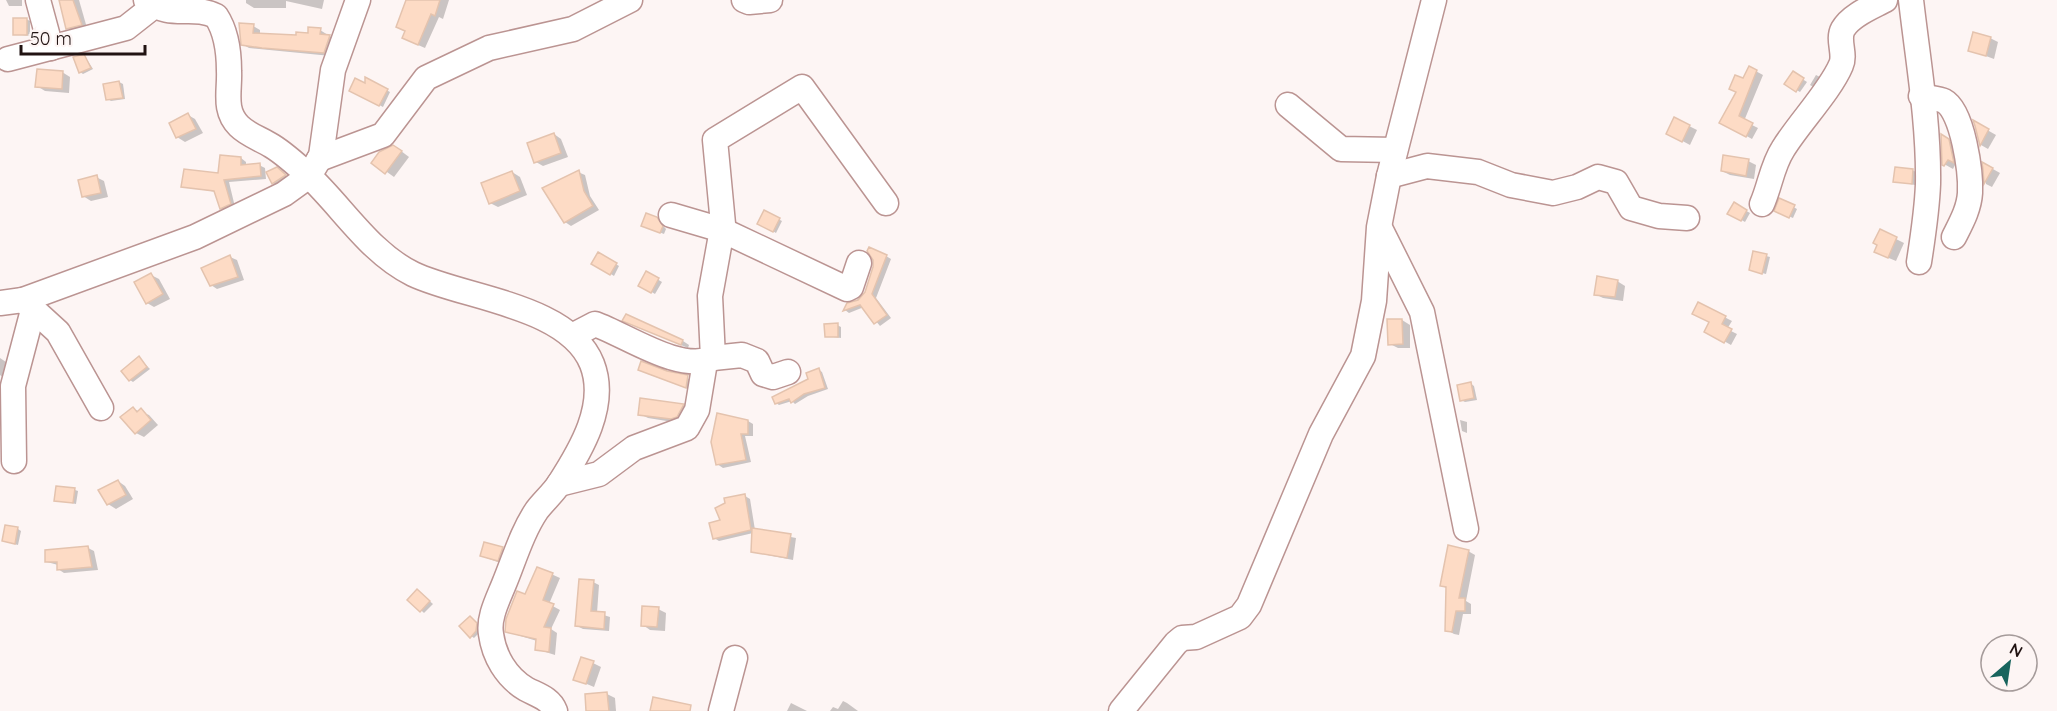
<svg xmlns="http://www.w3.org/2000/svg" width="2057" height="711" font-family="Quicksand,sans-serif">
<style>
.shadow{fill:#0003}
.building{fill:#fddbc5;stroke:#e4c3ae;stroke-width:1.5}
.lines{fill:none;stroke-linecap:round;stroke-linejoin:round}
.minor-casing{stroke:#bb9492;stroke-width:27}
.minor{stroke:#fff;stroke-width:24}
</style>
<rect width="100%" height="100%" fill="#fdf5f4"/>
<!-- shadow -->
<g class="shadow">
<path d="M 6,0 L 22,0 L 22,6 L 9,6 Z"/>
<path d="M 60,0 L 79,0 L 87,28 L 74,32 L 67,28 Z"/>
<path d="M 246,0 L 324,0 L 322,9 L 286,1 L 286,8 L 254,8 L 246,3 Z"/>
<path d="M 407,0 L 449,0 L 443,19 L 439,17 L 425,48 L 411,42 L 406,31 Z"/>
<path d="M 26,19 L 30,21 L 30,36 L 14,34 Z"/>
<path d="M 240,25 L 253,26 L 260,30 L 260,34 L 297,36 L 320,30 L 336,40 L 331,56 L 249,48 L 242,44 Z"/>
<path d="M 1990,38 L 1998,42 L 1994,59 L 1970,50 Z"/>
<path d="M 84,55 L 93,69 L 83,74 L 80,72 Z"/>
<path d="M 1750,68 L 1763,75 L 1744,121 L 1758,128 L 1752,139 L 1721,122 Z"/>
<path d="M 62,72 L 70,77 L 69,93 L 45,91 L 37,86 Z"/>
<path d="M 1793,73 L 1807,82 L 1800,92 L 1786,84 Z"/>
<path d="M 1816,75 L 1822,78 L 1815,88 L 1810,85 Z"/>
<path d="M 367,80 L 390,92 L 383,107 L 351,90 L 366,85 Z"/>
<path d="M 119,82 L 123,84 L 125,99 L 111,101 L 108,99 Z"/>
<path d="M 188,115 L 195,119 L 203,133 L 185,142 L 177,137 L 171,123 Z"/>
<path d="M 1675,119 L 1697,130 L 1690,145 L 1675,137 Z"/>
<path d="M 1975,123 L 1996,135 L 1988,149 L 1981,145 Z"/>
<path d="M 554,134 L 561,139 L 568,157 L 543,166 L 536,162 Z"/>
<path d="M 1942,137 L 1956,145 L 1956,163 L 1953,169 L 1944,164 Z"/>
<path d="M 401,151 L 409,157 L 394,177 L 373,162 Z"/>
<path d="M 241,158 L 246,162 L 246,166 L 259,165 L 265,168 L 266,179 L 229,182 L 235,207 L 226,211 L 221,208 L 216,192 L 183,186 L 219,175 Z"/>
<path d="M 1748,161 L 1756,165 L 1754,179 L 1730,175 L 1722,171 Z"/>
<path d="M 1984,164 L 2000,173 L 1992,187 L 1986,184 Z"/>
<path d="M 1912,170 L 1916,172 L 1915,185 L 1895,181 Z"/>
<path d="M 281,171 L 288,177 L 276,185 L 273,183 Z"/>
<path d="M 512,172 L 520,177 L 527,195 L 498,207 L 490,203 Z"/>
<path d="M 578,172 L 585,175 L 590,196 L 599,210 L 571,226 L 565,222 Z"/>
<path d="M 96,177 L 104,181 L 108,197 L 91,201 L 83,196 Z"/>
<path d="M 1780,200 L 1797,209 L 1793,218 L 1779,212 Z"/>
<path d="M 1734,204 L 1750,213 L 1745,222 L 1729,213 Z"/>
<path d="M 764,212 L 782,221 L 776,233 L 759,223 Z"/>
<path d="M 656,218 L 666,229 L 664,234 L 646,227 Z"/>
<path d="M 1880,231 L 1904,243 L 1896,261 L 1884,256 Z"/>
<path d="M 599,254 L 619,266 L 614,276 L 593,263 Z"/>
<path d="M 886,256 L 891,259 L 876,298 L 891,318 L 880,326 L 864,307 L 849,313 L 845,310 L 866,292 Z"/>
<path d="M 1766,256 L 1770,257 L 1766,274 L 1750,270 Z"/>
<path d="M 230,257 L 237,260 L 244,280 L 217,289 L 211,285 Z"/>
<path d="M 647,273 L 662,282 L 655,294 L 640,285 Z"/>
<path d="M 151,275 L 159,279 L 170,299 L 154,307 L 147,303 Z"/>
<path d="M 1617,281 L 1625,286 L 1623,301 L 1603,298 L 1595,294 Z"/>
<path d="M 1699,304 L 1732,321 L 1727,329 L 1737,334 L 1731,345 L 1706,331 L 1711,322 Z"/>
<path d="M 627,316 L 683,341 L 689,345 L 688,348 L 631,324 Z"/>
<path d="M 1402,320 L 1410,325 L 1410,348 L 1398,348 L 1390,344 Z"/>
<path d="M 837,325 L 841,327 L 841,338 L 826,336 Z"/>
<path d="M 0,358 L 12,366 L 4,378 L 0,375 Z"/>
<path d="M 139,358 L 150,369 L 133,382 L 130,380 Z"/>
<path d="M 819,370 L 822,372 L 828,389 L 808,396 L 795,404 L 792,401 L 779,405 L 776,403 Z"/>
<path d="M 666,372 L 696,381 L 694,391 L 648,374 Z"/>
<path d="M 1471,384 L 1474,386 L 1477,400 L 1465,402 L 1461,400 Z"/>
<path d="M 683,405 L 691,409 L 679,423 L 648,418 L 640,414 Z"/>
<path d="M 133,409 L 149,415 L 158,425 L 144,437 L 136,433 Z"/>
<path d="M 1460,420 L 1467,422 L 1467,433 L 1462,431 Z"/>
<path d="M 748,421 L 753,424 L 753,436 L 745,436 L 751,462 L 723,468 L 717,464 Z"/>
<path d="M 118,481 L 125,486 L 133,499 L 116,509 L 108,504 Z"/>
<path d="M 75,490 L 78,491 L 76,504 L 56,500 Z"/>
<path d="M 745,496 L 750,499 L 755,530 L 796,538 L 793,560 L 752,552 L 753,533 L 719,541 L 714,538 L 723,521 Z"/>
<path d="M 18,529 L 21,531 L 18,545 L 7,542 Z"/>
<path d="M 88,548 L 94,551 L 98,570 L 64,573 L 58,569 L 58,565 L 47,562 Z"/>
<path d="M 502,549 L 510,553 L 506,565 L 481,556 Z"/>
<path d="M 1468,551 L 1475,555 L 1466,601 L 1471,604 L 1471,614 L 1463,614 L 1459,635 L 1454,634 L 1447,630 L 1447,589 L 1442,585 Z"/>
<path d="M 538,568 L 560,578 L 549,604 L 560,610 L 551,629 L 557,633 L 555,655 L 536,649 L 537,641 L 507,632 Z"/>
<path d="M 593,582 L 599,585 L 597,613 L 610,617 L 609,631 L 583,629 L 577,626 Z"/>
<path d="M 420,593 L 433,604 L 424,613 L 409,599 Z"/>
<path d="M 658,609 L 666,613 L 665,631 L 650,630 L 643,625 Z"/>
<path d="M 473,620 L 480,626 L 479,633 L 474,638 L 471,636 Z"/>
<path d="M 593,663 L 601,667 L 594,687 L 575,679 Z"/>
<path d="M 607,694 L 615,698 L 616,711 L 587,711 Z"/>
<path d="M 843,701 L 847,703 L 858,711 L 830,711 L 833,707 L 838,709 Z"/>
<path d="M 791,703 L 807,711 L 787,711 Z"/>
</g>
<!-- building -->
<g class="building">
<path d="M 59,0 L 73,0 L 82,25 L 66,29 Z"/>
<path d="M 406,0 L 440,0 L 435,16 L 431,14 L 418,45 L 402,38 L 405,31 L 396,27 Z"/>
<rect x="13" y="18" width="14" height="17"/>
<path d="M 239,23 L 254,24 L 253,33 L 296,35 L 296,32 L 308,33 L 308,27 L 321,28 L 320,34 L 330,35 L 324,53 L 262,48 L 241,45 Z"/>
<path d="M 1973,32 L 1991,37 L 1986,56 L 1968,51 Z"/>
<path d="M 84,54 L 91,68 L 79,73 L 73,57 Z"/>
<path d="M 1749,66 L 1757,70 L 1739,116 L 1753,123 L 1746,137 L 1719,123 L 1736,92 L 1729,89 L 1735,75 L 1743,78 Z"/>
<path d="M 37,69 L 63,71 L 62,89 L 35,87 Z"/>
<path d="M 1793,71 L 1804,78 L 1796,92 L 1784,84 Z"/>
<path d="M 365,77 L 388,89 L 379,106 L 349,91 L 355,78 L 365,83 Z"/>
<path d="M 119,81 L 123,98 L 106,100 L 103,84 Z"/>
<path d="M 188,113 L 196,129 L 176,138 L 169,123 Z"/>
<path d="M 1674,117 L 1690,125 L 1682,142 L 1666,134 Z"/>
<path d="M 1973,120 L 1989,129 L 1980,146 L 1975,126 Z"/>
<path d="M 554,133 L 561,153 L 534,163 L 527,143 Z"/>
<path d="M 1941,134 L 1949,139 L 1954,163 L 1948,160 L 1944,166 L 1942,165 Z"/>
<path d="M 393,145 L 402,151 L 385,174 L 371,163 L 379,152 Z"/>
<path d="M 220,155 L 241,157 L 241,165 L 260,163 L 261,176 L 224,180 L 231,204 L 220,209 L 214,191 L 181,187 L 184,169 L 218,173 Z"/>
<path d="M 1723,155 L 1749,159 L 1746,176 L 1721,171 Z"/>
<path d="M 1982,162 L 1993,168 L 1984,184 L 1983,170 Z"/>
<path d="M 277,167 L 286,175 L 272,184 L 266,172 Z"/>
<path d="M 1895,167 L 1913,169 L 1912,184 L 1893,182 Z"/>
<path d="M 579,170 L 584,191 L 593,206 L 564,223 L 542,188 Z"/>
<path d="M 512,171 L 520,191 L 489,204 L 481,183 Z"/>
<path d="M 97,175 L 101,193 L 82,197 L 78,180 Z"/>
<path d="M 1779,198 L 1795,205 L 1789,218 L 1774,211 Z"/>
<path d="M 1734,202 L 1747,210 L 1741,221 L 1727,214 Z"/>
<path d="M 764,210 L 780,218 L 773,232 L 757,224 Z"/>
<path d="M 646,213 L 657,217 L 663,226 L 660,233 L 641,226 Z"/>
<path d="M 1880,229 L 1897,237 L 1888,258 L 1874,252 L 1877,245 L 1873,243 Z"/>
<path d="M 869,247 L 887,255 L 872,294 L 887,315 L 874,324 L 860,305 L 843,311 L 847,303 L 858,300 L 865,292 L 873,267 L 873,260 L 867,251 Z"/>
<path d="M 1753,251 L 1767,254 L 1762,274 L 1749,270 Z"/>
<path d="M 598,252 L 617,263 L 610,275 L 591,264 Z"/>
<path d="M 230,255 L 238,277 L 210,286 L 201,268 Z"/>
<path d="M 646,271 L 659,278 L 651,293 L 638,286 Z"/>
<path d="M 151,273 L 163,294 L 146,304 L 134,282 Z"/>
<path d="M 1597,276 L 1618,280 L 1615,297 L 1594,295 Z"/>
<path d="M 1698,302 L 1726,316 L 1722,324 L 1732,329 L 1724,343 L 1704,332 L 1709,322 L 1692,314 Z"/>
<path d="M 626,314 L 683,340 L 681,345 L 622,321 Z"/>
<path d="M 1387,319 L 1402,319 L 1403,344 L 1388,345 Z"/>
<path d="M 838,323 L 838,337 L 825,337 L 824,324 Z"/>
<path d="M 139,356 L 147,367 L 129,381 L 121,371 Z"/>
<path d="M 641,361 L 667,371 L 688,375 L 686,388 L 638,370 Z"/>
<path d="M 819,368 L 825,388 L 804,394 L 791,403 L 789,399 L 775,404 L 772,397 L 808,379 L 806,373 Z"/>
<path d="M 1471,382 L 1474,398 L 1460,401 L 1457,385 Z"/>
<path d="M 640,398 L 684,404 L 677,417 L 671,419 L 638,415 Z"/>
<path d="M 133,407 L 137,412 L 141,408 L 151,420 L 135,434 L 120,417 Z"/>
<path d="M 717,413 L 748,420 L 748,434 L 741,434 L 746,460 L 716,465 L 711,442 Z"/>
<path d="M 118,480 L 126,495 L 107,505 L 98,490 Z"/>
<path d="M 56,486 L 75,488 L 73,503 L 54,501 Z"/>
<path d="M 745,494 L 751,530 L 713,539 L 709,523 L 720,520 L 715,508 L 725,503 L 724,498 Z"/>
<path d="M 5,525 L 18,527 L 15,544 L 2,541 Z"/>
<path d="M 752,528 L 791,534 L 787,558 L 751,552 Z"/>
<path d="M 484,542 L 503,547 L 498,561 L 480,556 Z"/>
<path d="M 1448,545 L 1469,550 L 1459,598 L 1465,598 L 1465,611 L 1456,611 L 1452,632 L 1445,631 L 1446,587 L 1440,586 Z"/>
<path d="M 88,546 L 92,567 L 57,570 L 57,562 L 45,562 L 45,550 Z"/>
<path d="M 537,567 L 553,573 L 543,600 L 554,604 L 544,627 L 551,628 L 549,652 L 535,650 L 536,639 L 505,632 L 506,619 L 517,591 L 525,594 Z"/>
<path d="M 579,579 L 594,580 L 591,611 L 605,612 L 604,629 L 575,626 Z"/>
<path d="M 417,589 L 430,601 L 420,612 L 407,600 Z"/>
<path d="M 642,606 L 659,607 L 657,627 L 641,626 Z"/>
<path d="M 470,616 L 477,623 L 476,631 L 470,638 L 459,626 Z"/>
<path d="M 581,657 L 594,661 L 586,684 L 573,680 Z"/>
<path d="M 607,692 L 609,711 L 586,711 L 585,694 Z"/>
<path d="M 653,697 L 691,705 L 690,711 L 650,711 Z"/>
</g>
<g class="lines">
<defs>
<g id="minor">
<path d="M 38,0 L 51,48"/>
<path d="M 146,0 C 171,20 192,4 216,16 C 226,31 229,54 229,71 C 230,91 223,110 239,126 C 248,135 261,139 272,146 C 285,154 297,165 309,176 C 343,208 370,253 413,274 C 463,298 569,305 592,364 C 608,405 581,450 559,484 C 553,493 544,501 537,510 C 522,532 514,560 504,584 C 498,599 488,618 491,634 C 494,656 506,677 526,689 C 537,695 550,698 555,711"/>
<path d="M 744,0 L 749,2 L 770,0"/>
<path d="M 1911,0 C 1918,61 1929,123 1928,184 C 1927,211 1923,236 1919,262"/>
<path d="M 8,59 L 126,28 L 154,6"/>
<path d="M 1921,96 C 1928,98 1938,98 1944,101 C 1963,111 1971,173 1970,193 C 1969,209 1961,223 1954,237"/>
<path d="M 1288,105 L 1341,149 L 1395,150"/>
<path d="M 319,159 L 383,135 L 426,78 L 489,48 L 573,29 L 630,0"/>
<path d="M 1389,176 L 1427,166 L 1478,172 L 1511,185 L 1553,193 L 1577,187 L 1598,177 L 1616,182 L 1631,208 L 1659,216 L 1687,218"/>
<path d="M 1762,204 C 1770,186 1772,166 1783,149 C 1799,123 1830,91 1841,65 C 1846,54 1837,40 1843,29 C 1851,15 1872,7 1885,0"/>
<path d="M 671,215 L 722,230 L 847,289 L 851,287 L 859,263"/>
<path d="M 1381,230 L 1422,312 L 1466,529"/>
<path d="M 23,300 L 58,332 L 101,408"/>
<path d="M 0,303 L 23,300 L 195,237 L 284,194 L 309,176 L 321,156 L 333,70 L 358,0"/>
<path d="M 572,336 L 595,324 C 628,336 680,373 713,358 L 710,296 L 723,224 L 715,140 L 802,87 L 886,203"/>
<path d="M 713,358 L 742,355 L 757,361 L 763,374 L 773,377 L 788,372"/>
<path d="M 14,461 L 13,386 L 33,310"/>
<path d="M 559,484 L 599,474 L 634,448 L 687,428 L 697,410 L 705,362"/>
<path d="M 721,711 L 735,658"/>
<path d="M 1121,711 L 1176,643 L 1182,638 L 1196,637 L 1240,617 L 1249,605 L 1321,434 L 1363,356 L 1374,301 L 1379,227 L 1389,176 L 1434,0"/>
</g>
</defs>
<!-- minor casing -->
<use href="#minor" class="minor-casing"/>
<!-- minor -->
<use href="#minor" class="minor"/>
</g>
<!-- north arrow -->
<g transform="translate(2009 663) rotate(29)"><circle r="28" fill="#fdf5f4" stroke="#a59b9a" stroke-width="1.5"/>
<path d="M0-4.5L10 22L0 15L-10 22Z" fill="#18645d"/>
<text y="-9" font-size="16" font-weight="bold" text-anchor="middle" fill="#211312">N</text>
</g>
<!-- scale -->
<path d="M21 45v9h124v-9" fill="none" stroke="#211312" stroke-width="3"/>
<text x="30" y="45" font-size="18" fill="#211312" stroke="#fdf5f4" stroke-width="4.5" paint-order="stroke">50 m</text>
</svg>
